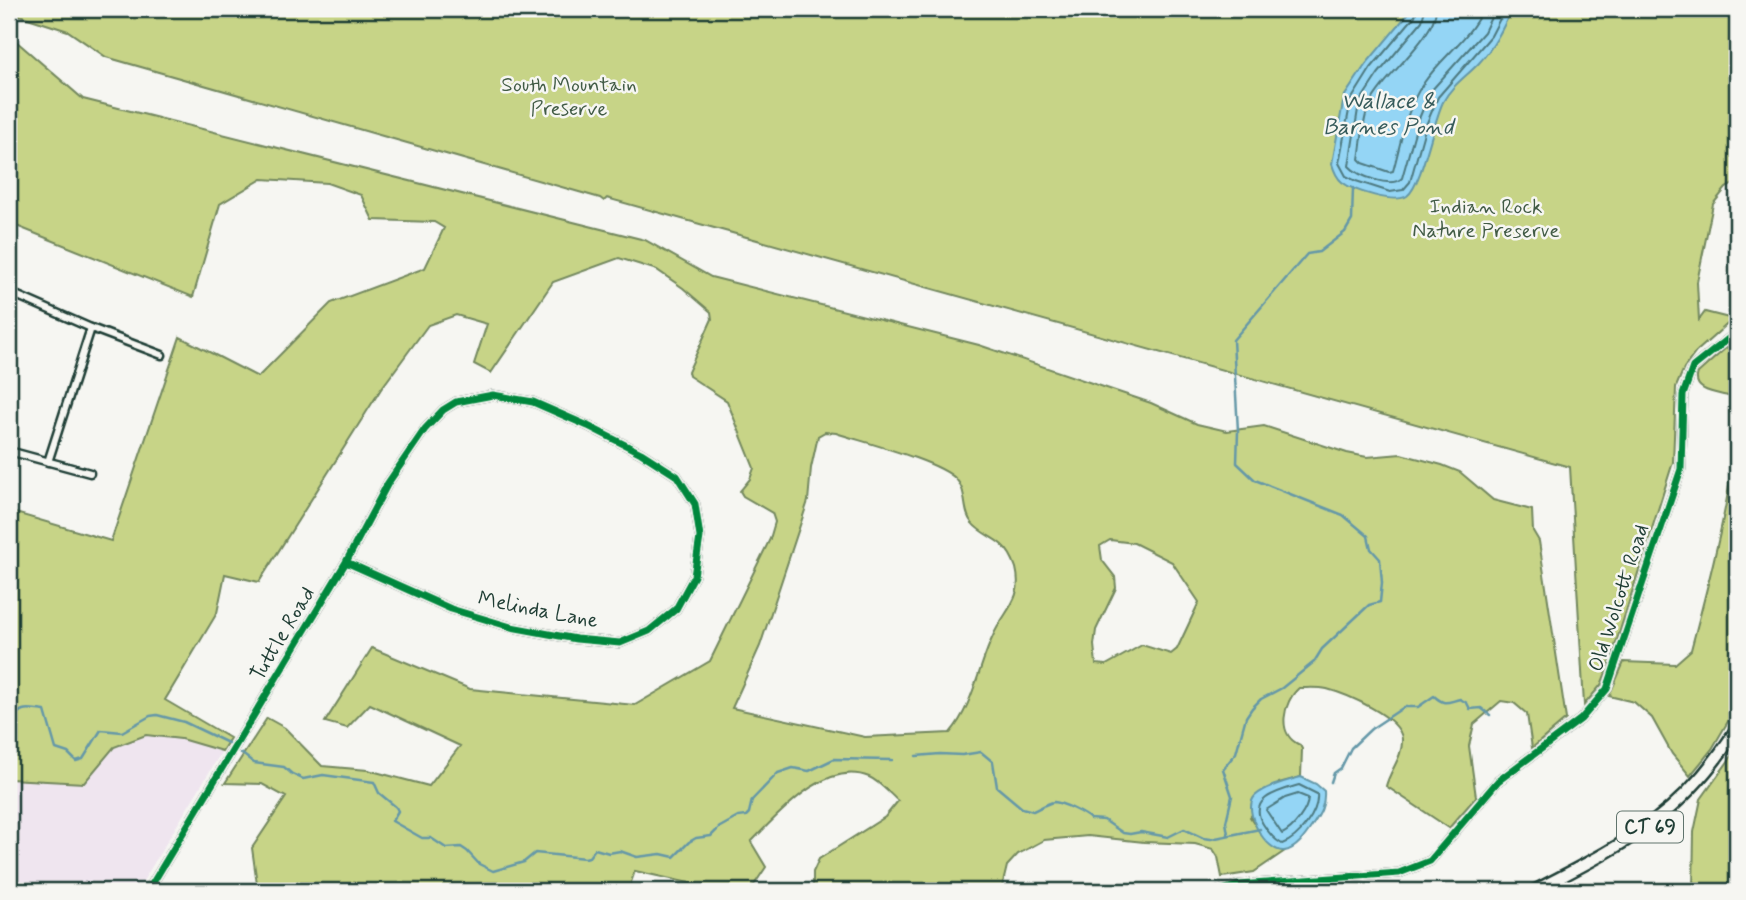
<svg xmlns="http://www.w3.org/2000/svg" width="1746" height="900" font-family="Mynerve,sans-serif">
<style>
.built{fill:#efe5ef}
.green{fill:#c7d487;stroke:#73885e;stroke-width:2;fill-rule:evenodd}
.water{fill:#94d5f5;stroke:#6598a8;stroke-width:2}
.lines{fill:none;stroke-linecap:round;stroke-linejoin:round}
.shore{stroke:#4e7a81;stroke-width:2}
.stream{stroke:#6598a8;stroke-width:2.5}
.minor-casing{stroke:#1f3d34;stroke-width:11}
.primary-casing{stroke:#1f3d34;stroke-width:15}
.minor{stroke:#f6f6f2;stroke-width:6}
.primary{stroke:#f6f6f2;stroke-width:10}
.cycleway-casing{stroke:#f6f6f2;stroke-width:11}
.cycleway{stroke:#00873e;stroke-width:7}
.labels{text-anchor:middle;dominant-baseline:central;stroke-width:5;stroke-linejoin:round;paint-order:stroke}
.shield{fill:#f6f6f2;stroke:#60746d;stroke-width:2}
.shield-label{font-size:19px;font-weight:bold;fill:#1f3d34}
.park-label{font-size:21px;fill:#415b45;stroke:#f6f6f2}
.street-label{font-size:21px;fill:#1f3d34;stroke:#f6f6f2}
.water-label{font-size:23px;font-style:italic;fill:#365b5b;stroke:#f6f6f2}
</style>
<rect width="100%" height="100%" fill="#f6f6f2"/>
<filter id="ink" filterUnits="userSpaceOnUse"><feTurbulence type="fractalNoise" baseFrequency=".0143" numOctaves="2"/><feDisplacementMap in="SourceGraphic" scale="14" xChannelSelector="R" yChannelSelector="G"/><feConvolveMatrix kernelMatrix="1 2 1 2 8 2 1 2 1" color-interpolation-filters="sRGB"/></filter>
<g filter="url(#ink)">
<!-- built -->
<path class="built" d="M 74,550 L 217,613 L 165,701 L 230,738 L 137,891 L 9,891 L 9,657 Z"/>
<!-- green -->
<g class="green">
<path d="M 9,9 L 1737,9 L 1737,182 L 1726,188 L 1713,204 L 1697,282 L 1699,320 L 1705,312 L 1733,319 L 1696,352 L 1684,368 L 1676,387 L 1673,462 L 1610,662 L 1601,685 L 1584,705 L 1570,467 L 607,198 L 604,201 L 600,198 L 106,57 L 68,31 L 9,12 Z"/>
<path d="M 9,35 L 83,99 L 645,240 L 711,277 L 979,345 L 1151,403 L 1197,424 L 1227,431 L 1264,426 L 1347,453 L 1367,457 L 1401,454 L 1442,465 L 1460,472 L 1493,500 L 1532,510 L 1533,531 L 1539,541 L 1566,719 L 1532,748 L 1527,714 L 1514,703 L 1501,701 L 1474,724 L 1469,746 L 1476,797 L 1449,828 L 1386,786 C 1390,770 1403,757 1402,739 C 1401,717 1346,694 1327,689 C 1318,687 1308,688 1299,688 C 1283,702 1276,735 1300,745 L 1302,749 L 1301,777 L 1279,783 L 1250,817 C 1259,830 1268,849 1285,851 L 1254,872 L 1222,877 L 1218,857 L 1213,849 L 1195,844 L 1144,842 L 1088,836 L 1044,840 L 1018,854 L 1007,866 L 1001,891 L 813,891 L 813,872 L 819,859 L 885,817 L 898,801 C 890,794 879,781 869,777 C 825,759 779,814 751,842 L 766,867 L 750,891 L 725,891 L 635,871 L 628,891 L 258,891 L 252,848 L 286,797 L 262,784 L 225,783 L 267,718 L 285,728 L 322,766 L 368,770 L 429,786 L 460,746 L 370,704 L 347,728 L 325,722 L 372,648 L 470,689 L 635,705 L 710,661 L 770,539 L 775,522 L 772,513 L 743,496 L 740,491 L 750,479 L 754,468 L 727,401 L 689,376 L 688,372 L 712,319 L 711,312 L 683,288 L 657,270 L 619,258 L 553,282 L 491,373 L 474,364 L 487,324 L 456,315 L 428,325 L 381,389 L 259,582 L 225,574 L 217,613 L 165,700 L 230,738 L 222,751 L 181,739 L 146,735 L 114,747 L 84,783 L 9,779 L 9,511 L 111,541 L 180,337 L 258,377 L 331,303 L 425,268 L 444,228 L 434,222 L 373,220 L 361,195 L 327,183 L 262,179 L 220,204 L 193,297 L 9,223 ZM 825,432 L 836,433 C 863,442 939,461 956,479 C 968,491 962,512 972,523 C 980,533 993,537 1002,545 C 1009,551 1013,559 1016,568 C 1024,600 1004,610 993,636 C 978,668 973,706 950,733 L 865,737 L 732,708 L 760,646 L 808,501 L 811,468 L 818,436 ZM 1110,540 L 1134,543 L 1172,562 L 1199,602 L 1177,649 L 1171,654 L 1142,645 L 1106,665 L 1096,664 L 1094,645 L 1096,630 L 1116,588 L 1115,577 L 1102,560 L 1100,546 Z"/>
<path d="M 1737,338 L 1737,706 L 1712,749 L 1690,776 L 1672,754 L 1652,718 L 1634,702 L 1609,696 L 1624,662 L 1675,664 L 1691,650 C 1706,592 1746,450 1732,397 C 1718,393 1691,392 1698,373 Z"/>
<path d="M 1737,749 L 1737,891 L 1693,891 L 1694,832 L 1701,799 Z"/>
</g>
<!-- water -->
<g class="water">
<path d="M 1412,9 L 1512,9 C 1503,28 1494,47 1479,63 C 1467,76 1451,86 1443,102 C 1433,122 1422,185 1407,196 C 1395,204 1353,191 1342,182 C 1336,177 1334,171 1332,164 L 1344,97 L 1366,64 Z"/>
<path d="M 1301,777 L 1316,784 L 1324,791 C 1325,806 1320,814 1312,826 C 1306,835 1296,850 1284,851 C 1267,853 1241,811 1255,796 C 1266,786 1287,781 1301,777 Z"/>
</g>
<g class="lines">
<!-- shore -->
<g class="shore">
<path d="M 1417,9 L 1415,16 L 1371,68 L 1351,100 L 1339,163 L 1346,176 L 1356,181 L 1390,192 L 1403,190 L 1410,182 L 1426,125 L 1438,97 L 1491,36 L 1505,9"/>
<path d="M 1425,9 L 1422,21 L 1378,74 L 1359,103 L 1349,166 C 1358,176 1392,189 1402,178 L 1418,121 L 1430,92 L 1484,32 L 1495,9"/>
<path d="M 1436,9 C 1435,38 1383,76 1369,106 C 1362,121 1362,143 1359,159 L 1363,163 L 1389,172 L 1393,171 C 1401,143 1406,108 1423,84 C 1443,55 1467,42 1483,9"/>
<path d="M 1299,785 L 1317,794 C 1319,812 1299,838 1282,844 C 1273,839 1268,832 1263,824 C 1247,798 1279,791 1299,785 Z"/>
<path d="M 1298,794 L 1308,798 C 1308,810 1293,829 1282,834 L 1266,810 L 1285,798 Z"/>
</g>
<!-- stream -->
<g class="stream">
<path d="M 9,722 C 23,705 26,709 45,711 L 56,749 L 68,753 L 76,761 L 83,759 L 101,730 L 122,732 L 150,716 L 157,715 L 184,722 L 228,743"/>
<path d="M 241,753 L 254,763 L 284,767 L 292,774 L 303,779 L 323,775 L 374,782 L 379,793 L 396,807 L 398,811 L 392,821 L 422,838 L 431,838 L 446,848 L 461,847 L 467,851 L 479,864 L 493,871 L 524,862 L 535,853 L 585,858 L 589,857 L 595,849 L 609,853 L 620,851 L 637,857 L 661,854 L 674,857 L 689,842 L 696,838 L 711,836 L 720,827 L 738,817 L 746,816 L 749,813 L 752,800 L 778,773 L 793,768 L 809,771 L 834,759 L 892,760"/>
<path d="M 916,756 L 940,754 L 962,755 L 981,752 L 993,762 L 997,787 L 1022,808 L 1033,811 C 1040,808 1047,803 1054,802 C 1061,802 1086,814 1090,819 L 1104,820 L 1123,833 L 1130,834 L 1141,832 L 1168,837 L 1184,829 L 1203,838 L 1211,839 L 1260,829"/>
<path d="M 1331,782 L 1334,773 L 1341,768 L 1351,748 L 1371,729 L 1404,707 L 1418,707 L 1434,696 C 1445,706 1447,702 1460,699 L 1467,703 L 1470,709 L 1481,708 L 1490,715"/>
<path d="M 1228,834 L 1226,822 L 1232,796 L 1223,769 L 1236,753 L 1246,717 L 1252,708 L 1261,699 L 1282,688 L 1314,662 L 1322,649 L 1369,605 L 1380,602 L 1382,583 L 1380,559 L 1371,549 L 1368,536 L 1343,515 L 1255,480 L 1237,463 L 1238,431 L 1233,340 L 1307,254 L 1319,252 L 1345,232 L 1352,220 L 1353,188"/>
</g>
<defs>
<g id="minor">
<path d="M 9,292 L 91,328 L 162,355"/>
<path d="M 9,451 L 90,473"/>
<path d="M 48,462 L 91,328"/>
<path d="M 148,891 L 346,562 L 388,483 L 425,429 L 443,410 L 456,402 L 493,395 L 533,402 L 588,426 L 641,453 L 677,476 L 695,504 L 700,537 L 694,576 L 676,609 L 649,631 L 620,643 L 576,639 L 511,627 L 451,609 L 346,562"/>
<path d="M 1218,891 L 1239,885 L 1399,873 L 1430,861 L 1498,781 L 1581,719 L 1607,689 L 1681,469 L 1683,395 L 1693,367 L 1737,332"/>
</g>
<path id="primary" d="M 1534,891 C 1624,844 1681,818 1737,728"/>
</defs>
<!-- minor casing -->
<use href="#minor" class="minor-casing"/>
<!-- primary casing -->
<use href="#primary" class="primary-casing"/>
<!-- minor -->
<use href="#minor" class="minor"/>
<!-- primary -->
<use href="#primary" class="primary"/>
<defs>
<g id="cycleway">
<path d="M 148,891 L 346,562 L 388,483 L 425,429 L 443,410 L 456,402 L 493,395 L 533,402 L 588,426 L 641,453 L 677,476 L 695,504 L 700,537 L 694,576 L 676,609 L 649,631 L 620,643 L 576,639 L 511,627 L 451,609 L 346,562"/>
<path d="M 1218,891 L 1239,885 L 1399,873 L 1430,861 L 1498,781 L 1581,719 L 1607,689 L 1681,469 L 1683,395 L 1693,367 L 1737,332"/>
</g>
</defs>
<!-- cycleway casing -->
<use href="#cycleway" class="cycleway-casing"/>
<!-- cycleway -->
<use href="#cycleway" class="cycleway"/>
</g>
</g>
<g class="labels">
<!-- shield labels -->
<rect class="shield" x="1617" y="811.5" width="66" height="31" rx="5"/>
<g class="shield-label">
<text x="1650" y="827">CT 69</text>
</g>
<!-- park labels -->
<g class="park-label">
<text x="569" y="85">South Mountain<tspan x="569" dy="24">Preserve</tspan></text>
<text x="1486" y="207">Indian Rock<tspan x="1486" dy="24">Nature Preserve</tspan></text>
</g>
<!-- street labels -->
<g class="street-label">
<text transform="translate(1619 598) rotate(-72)">Old Wolcott Road</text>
<text transform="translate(538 610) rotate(11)">Melinda Lane</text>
<text transform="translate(283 634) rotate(-59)">Tuttle Road</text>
</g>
<!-- water labels -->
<g class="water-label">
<text x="1388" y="102">Wallace &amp;<tspan x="1388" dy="26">Barnes Pond</tspan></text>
</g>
</g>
<!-- margin -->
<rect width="1746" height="900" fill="none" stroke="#f6f6f2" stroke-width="35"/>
<rect x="18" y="18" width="1711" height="865" fill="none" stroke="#1f3d34" stroke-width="2.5" filter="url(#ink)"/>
</svg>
